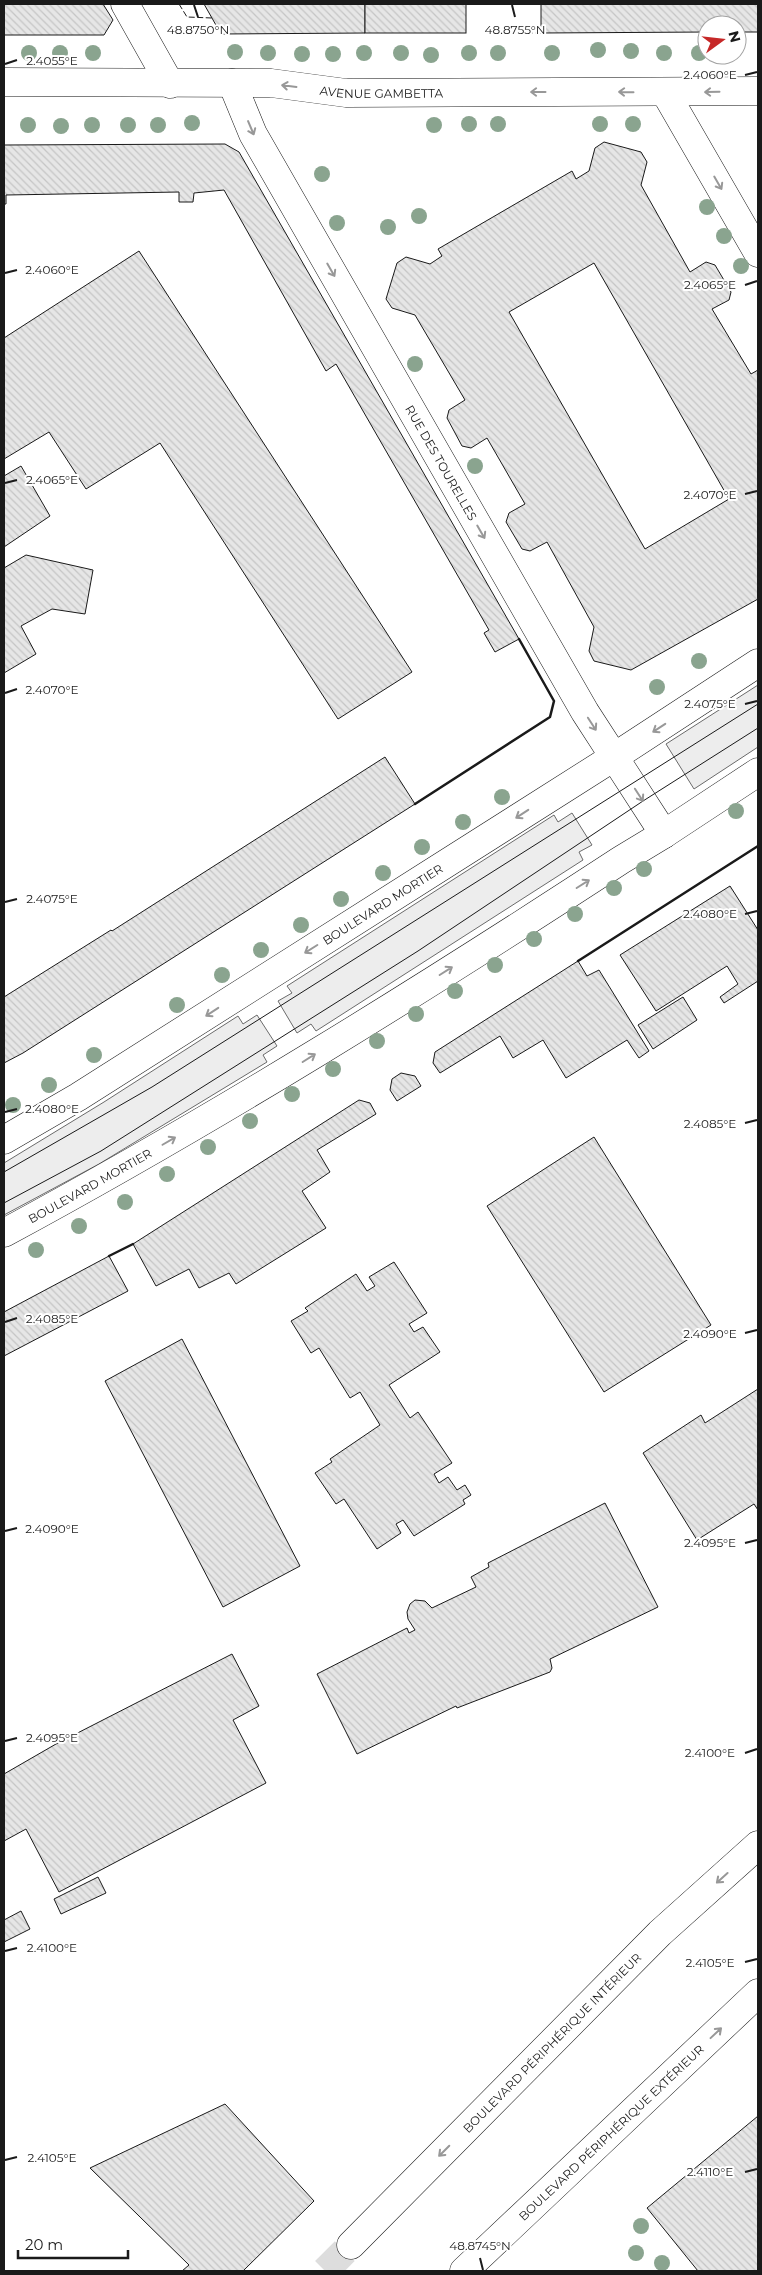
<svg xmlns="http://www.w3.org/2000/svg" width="762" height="2275" font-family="Montserrat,sans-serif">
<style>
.grass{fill:#ededed;stroke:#6a6a6a}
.building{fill:url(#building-back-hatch);stroke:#1a1a1a;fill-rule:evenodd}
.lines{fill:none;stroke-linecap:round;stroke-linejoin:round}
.trunk-tunnel{stroke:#ddd;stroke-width:28;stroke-dasharray:28 14;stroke-linecap:butt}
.minor-casing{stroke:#1a1a1a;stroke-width:29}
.secondary-casing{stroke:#1a1a1a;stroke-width:29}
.primary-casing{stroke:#1a1a1a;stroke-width:29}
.trunk-casing{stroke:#1a1a1a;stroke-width:29}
.minor{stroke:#fff;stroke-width:28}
.secondary{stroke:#fff;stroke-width:28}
.primary{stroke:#fff;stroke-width:28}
.trunk{stroke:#fff;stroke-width:28}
.tram{stroke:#1a1a1a;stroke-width:1}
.fence{stroke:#1a1a1a;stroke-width:1;stroke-dasharray:6 2.5;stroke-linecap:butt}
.wall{stroke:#1a1a1a;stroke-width:2.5}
.tree{fill:#8aa48f}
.oneway{stroke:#989898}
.ticks{fill:none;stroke:#1a1a1a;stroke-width:2}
.labels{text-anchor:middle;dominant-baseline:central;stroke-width:4;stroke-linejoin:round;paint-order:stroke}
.street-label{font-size:12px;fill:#1a1a1a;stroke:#fff}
.ticks-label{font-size:12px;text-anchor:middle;fill:#1a1a1a;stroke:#fff;stroke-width:4;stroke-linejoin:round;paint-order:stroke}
</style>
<defs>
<pattern id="building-back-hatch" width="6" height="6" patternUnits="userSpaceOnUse" patternTransform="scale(1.25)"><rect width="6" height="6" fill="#e6e6e6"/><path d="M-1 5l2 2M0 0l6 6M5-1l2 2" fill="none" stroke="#c5c5c5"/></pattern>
</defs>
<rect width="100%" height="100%" fill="#fff"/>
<!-- grass -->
<g class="grass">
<path d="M 758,685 L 758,747 L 694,789 L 666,744 Z"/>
<path d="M 572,813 L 592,845 L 579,852 L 583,860 L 316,1031 L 311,1024 L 297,1033 L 278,1001 L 292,993 L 287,986 L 554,815 L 558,822 Z"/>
<path d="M 257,1015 L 277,1046 L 263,1055 L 267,1062 L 99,1164 L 4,1215 L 4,1163 L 104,1102 L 238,1016 L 243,1024 Z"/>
</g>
<!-- building -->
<g class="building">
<path d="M 4,4 L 103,4 L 113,20 L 104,35 L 4,35 Z"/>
<path d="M 204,4 L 365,4 L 365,33 L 221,34 Z"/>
<rect x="365" y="4" width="101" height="29"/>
<path d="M 541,4 L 758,4 L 758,32 L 737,32 L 737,25 L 707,25 L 707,32 L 541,33 Z"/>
<path d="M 604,142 L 641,152 L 647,162 L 641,185 L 690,272 L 706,262 L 715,265 L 731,292 L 729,300 L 712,309 L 751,374 L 758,370 L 758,599 L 631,670 L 594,661 L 589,651 L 594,627 L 547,542 L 530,551 L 522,549 L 506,522 L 509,513 L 525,504 L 487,438 L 471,448 L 462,446 L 447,418 L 449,410 L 465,400 L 415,315 L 392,308 L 386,299 L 397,263 L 406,257 L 430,264 L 442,256 L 438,249 L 572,171 L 576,179 L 589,171 L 595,148 ZM 594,263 L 729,499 L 645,549 L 509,312 Z"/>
<path d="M 225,144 L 239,152 L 519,639 L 495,652 L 484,633 L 489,630 L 336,364 L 326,371 L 224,190 L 194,193 L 193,202 L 179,202 L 179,192 L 6,195 L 6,204 L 4,204 L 4,145 Z"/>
<path d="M 139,251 L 412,672 L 338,719 L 160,443 L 86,489 L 49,432 L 4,459 L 4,338 Z"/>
<path d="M 21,466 L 50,516 L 4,547 L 4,476 Z"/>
<path d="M 26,555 L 93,570 L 85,614 L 52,609 L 21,626 L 36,654 L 4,673 L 4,568 Z"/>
<path d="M 385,757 L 415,804 L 23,1053 L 4,1063 L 4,997 L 111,930 L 112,931 Z"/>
<path d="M 730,886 L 758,930 L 758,981 L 724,1003 L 720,997 L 738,984 L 727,966 L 656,1011 L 620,955 Z"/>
<path d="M 578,961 L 587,976 L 599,970 L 649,1051 L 639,1058 L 627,1040 L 566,1078 L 543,1040 L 513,1058 L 500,1036 L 440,1073 L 433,1063 L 435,1052 Z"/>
<path d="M 683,997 L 697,1020 L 653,1049 L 638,1025 Z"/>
<path d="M 401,1073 L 415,1076 L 421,1086 L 397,1101 L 390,1090 L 392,1079 Z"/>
<path d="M 359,1100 L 370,1103 L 376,1114 L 317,1150 L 330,1172 L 302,1191 L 326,1228 L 236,1284 L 229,1273 L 199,1288 L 189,1269 L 156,1286 L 133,1244 Z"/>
<path d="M 594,1137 L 711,1325 L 604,1392 L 487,1206 Z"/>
<path d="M 109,1256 L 128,1291 L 4,1356 L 4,1312 Z"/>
<path d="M 394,1262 L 427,1313 L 409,1324 L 414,1332 L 423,1327 L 440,1352 L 389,1385 L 410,1418 L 418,1412 L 452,1463 L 434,1474 L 439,1483 L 448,1477 L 457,1490 L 465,1485 L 471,1495 L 463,1500 L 465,1504 L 414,1536 L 403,1520 L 396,1524 L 401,1533 L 377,1549 L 344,1499 L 336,1504 L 315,1473 L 332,1462 L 330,1459 L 380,1425 L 360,1392 L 350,1398 L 319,1348 L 311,1353 L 291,1321 L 308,1311 L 305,1308 L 356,1274 L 367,1291 L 375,1286 L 369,1277 Z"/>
<path d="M 182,1339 L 300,1566 L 223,1607 L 105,1381 Z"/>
<path d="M 758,1389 L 758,1510 L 754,1504 L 697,1540 L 643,1453 L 701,1415 L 705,1423 Z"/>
<path d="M 605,1503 L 658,1607 L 550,1659 L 552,1668 L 550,1672 L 457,1708 L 456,1706 L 357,1754 L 317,1674 L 407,1628 L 409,1633 L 415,1630 L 408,1619 L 407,1612 L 410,1604 L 415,1600 L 425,1601 L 432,1608 L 476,1587 L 471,1577 L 489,1567 L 488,1563 Z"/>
<path d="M 232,1654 L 259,1706 L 233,1720 L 266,1783 L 59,1892 L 26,1829 L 4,1841 L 4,1774 L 56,1744 Z"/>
<path d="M 98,1877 L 106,1893 L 61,1914 L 54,1899 Z"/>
<path d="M 21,1911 L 30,1929 L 4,1942 L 4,1920 Z"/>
<path d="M 225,2104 L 314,2201 L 243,2271 L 182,2271 L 189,2265 L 90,2168 Z"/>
<path d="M 758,2116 L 758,2271 L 698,2271 L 647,2208 Z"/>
</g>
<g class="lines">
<!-- trunk-tunnel -->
<path class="trunk-tunnel" d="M 325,2271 L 351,2245"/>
<defs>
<g id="minor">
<path d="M 125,4 L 170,84"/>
<path id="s1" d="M 232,83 L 253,134 L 585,712 L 664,834"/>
<path d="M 665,92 L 758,253"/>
</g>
<g id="secondary">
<path id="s2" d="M 4,82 L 271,83 L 346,93 L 758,91"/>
</g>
<g id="primary">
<path id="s3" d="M 4,1140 L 78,1097 L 614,757 L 758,663"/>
<path id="s4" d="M 4,1233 C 215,1119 419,992 621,860 L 664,834 L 758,772"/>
</g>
<g id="trunk">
<path id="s5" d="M 351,2245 L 660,1933 L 758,1845"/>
<path id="s6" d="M 464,2271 L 758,1993"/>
</g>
</defs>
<!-- minor casing -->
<use href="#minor" class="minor-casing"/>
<!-- secondary casing -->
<use href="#secondary" class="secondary-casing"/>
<!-- primary casing -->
<use href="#primary" class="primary-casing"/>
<!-- trunk casing -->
<use href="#trunk" class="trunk-casing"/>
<!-- minor -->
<use href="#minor" class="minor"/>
<!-- secondary -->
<use href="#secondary" class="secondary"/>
<!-- primary -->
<use href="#primary" class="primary"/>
<!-- trunk -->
<use href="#trunk" class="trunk"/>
<!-- tram -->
<g class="tram">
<path d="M 4,1172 L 152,1087 L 758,704"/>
<path d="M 4,1203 L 101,1151 L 418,951 L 643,801 L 758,728"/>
</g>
<!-- fence -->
<g class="fence">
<path d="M 179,4 L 187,17 L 212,18"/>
<path d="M 501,33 L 541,33"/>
</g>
<!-- wall -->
<g class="wall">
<path d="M 415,804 L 550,717 L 554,701 L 519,639"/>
<path d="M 578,961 L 758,846"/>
<path d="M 109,1256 L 133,1244"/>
</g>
</g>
<!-- trees -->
<g class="tree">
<circle cx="598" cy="50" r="8"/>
<circle cx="631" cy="51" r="8"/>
<circle cx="235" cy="52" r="8"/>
<circle cx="29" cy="53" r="8"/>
<circle cx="60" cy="53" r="8"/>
<circle cx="93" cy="53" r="8"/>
<circle cx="268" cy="53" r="8"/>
<circle cx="364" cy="53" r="8"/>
<circle cx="401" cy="53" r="8"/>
<circle cx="469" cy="53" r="8"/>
<circle cx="498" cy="53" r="8"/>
<circle cx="552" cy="53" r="8"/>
<circle cx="664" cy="53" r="8"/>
<circle cx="699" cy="53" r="8"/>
<circle cx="302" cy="54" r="8"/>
<circle cx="333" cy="54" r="8"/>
<circle cx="431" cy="55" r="8"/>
<circle cx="192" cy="123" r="8"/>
<circle cx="469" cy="124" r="8"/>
<circle cx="498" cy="124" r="8"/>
<circle cx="600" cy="124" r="8"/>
<circle cx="633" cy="124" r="8"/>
<circle cx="28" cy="125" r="8"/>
<circle cx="92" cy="125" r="8"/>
<circle cx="128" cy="125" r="8"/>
<circle cx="158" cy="125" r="8"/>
<circle cx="434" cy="125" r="8"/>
<circle cx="61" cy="126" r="8"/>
<circle cx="322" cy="174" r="8"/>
<circle cx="707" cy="207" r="8"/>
<circle cx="419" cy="216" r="8"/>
<circle cx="337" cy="223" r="8"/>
<circle cx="388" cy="227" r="8"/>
<circle cx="724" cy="236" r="8"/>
<circle cx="741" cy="266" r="8"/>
<circle cx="415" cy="364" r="8"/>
<circle cx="475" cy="466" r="8"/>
<circle cx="699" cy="661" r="8"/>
<circle cx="657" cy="687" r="8"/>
<circle cx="502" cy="797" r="8"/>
<circle cx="736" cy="811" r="8"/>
<circle cx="463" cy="822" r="8"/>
<circle cx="422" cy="847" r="8"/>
<circle cx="644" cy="869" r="8"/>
<circle cx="383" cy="873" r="8"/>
<circle cx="614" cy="888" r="8"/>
<circle cx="341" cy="899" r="8"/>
<circle cx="575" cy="914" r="8"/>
<circle cx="301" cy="925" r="8"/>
<circle cx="534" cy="939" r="8"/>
<circle cx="261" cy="950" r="8"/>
<circle cx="495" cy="965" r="8"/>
<circle cx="222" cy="975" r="8"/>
<circle cx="455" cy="991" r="8"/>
<circle cx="177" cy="1005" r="8"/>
<circle cx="416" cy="1014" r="8"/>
<circle cx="377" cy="1041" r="8"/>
<circle cx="94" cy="1055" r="8"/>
<circle cx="333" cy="1069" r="8"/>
<circle cx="49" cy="1085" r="8"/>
<circle cx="292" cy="1094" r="8"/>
<circle cx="13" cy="1105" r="8"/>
<circle cx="250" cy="1121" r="8"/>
<circle cx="208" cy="1147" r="8"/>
<circle cx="167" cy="1174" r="8"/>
<circle cx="125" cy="1202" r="8"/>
<circle cx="79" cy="1226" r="8"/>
<circle cx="36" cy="1250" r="8"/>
<circle cx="641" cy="2226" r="8"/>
<circle cx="636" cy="2253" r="8"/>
<circle cx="662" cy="2263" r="8"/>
</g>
<!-- one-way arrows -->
<defs><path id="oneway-shaft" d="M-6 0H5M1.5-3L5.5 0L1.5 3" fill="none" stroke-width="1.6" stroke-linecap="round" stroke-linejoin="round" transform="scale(1.25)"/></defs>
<g class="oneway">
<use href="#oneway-shaft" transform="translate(289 86) rotate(-173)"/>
<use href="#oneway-shaft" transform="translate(538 92) rotate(180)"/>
<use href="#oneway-shaft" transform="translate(626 92) rotate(-179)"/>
<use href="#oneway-shaft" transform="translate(712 92) rotate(179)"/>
<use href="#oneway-shaft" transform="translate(251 128) rotate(67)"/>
<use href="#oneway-shaft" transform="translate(718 183) rotate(60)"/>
<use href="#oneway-shaft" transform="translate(331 270) rotate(60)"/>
<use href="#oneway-shaft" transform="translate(481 532) rotate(60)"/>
<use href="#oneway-shaft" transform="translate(592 724) rotate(57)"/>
<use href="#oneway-shaft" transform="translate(659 728) rotate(147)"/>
<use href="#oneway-shaft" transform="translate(639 795) rotate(57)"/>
<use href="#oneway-shaft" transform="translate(522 814) rotate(147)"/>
<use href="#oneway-shaft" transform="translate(583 884) rotate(-32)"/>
<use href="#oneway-shaft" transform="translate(311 949) rotate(148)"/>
<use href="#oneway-shaft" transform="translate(446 971) rotate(-32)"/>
<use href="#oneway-shaft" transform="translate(212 1012) rotate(147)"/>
<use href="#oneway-shaft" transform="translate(309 1058) rotate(-32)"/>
<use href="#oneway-shaft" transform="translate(169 1141) rotate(-30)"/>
<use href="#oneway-shaft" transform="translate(722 1878) rotate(138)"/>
<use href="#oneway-shaft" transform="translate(716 2033) rotate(-43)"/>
<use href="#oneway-shaft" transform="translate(444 2151) rotate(135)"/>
</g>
<!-- ticks -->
<path class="ticks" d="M 194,5 L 198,17M 512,5 L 515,17M 5,64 L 17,60M 745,75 L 757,72M 5,273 L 17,270M 745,285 L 757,281M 5,483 L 17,480M 745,494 L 757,491M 5,693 L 17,689M 745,704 L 757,701M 5,902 L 17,899M 745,914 L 757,911M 5,1112 L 17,1109M 745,1123 L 757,1120M 5,1322 L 17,1318M 745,1333 L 757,1330M 5,1531 L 17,1528M 745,1543 L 757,1540M 5,1741 L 17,1738M 745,1753 L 757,1749M 5,1951 L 17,1948M 745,1962 L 757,1959M 5,2160 L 17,2157M 745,2172 L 757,2169M 480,2258 L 483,2270"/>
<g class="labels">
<!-- street labels -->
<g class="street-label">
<text stroke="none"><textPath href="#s2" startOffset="378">AVENUE GAMBETTA</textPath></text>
<text stroke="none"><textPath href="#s1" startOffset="434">RUE DES TOURELLES</textPath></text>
<text stroke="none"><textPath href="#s3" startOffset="446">BOULEVARD MORTIER</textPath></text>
<text stroke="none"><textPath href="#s4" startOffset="98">BOULEVARD MORTIER</textPath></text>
<text stroke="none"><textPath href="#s5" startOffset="285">BOULEVARD PÉRIPHÉRIQUE INTÉRIEUR</textPath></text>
<text stroke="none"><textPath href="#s6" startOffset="202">BOULEVARD PÉRIPHÉRIQUE EXTÉRIEUR</textPath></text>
</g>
</g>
<g class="ticks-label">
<text x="198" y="34">48.8750°N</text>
<text x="515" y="34">48.8755°N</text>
<text x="52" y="65">2.4055°E</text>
<text x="710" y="79">2.4060°E</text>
<text x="52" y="274">2.4060°E</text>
<text x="710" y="289">2.4065°E</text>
<text x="52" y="484">2.4065°E</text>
<text x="710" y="499">2.4070°E</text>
<text x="52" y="694">2.4070°E</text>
<text x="710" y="708">2.4075°E</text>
<text x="52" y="903">2.4075°E</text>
<text x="710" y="918">2.4080°E</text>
<text x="52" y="1113">2.4080°E</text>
<text x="710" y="1128">2.4085°E</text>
<text x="52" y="1323">2.4085°E</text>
<text x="710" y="1338">2.4090°E</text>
<text x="52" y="1533">2.4090°E</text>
<text x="710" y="1547">2.4095°E</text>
<text x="52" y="1742">2.4095°E</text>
<text x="710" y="1757">2.4100°E</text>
<text x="52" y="1952">2.4100°E</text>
<text x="710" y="1967">2.4105°E</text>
<text x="52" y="2162">2.4105°E</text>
<text x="710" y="2176">2.4110°E</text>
<text x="480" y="2250">48.8745°N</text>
</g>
<!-- border -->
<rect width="762" height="2275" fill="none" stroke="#1a1a1a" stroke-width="10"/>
<!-- north arrow -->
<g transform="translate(722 40) rotate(75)"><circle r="24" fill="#ffffff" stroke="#a3a3a3"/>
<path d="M0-4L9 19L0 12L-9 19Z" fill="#c62828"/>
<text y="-8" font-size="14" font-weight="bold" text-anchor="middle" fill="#1a1a1a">N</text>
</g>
<!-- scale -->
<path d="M18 2250v8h110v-8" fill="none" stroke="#1a1a1a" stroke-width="2.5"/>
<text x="25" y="2250" font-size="15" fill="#1a1a1a" stroke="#ffffff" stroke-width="4" paint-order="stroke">20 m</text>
</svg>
